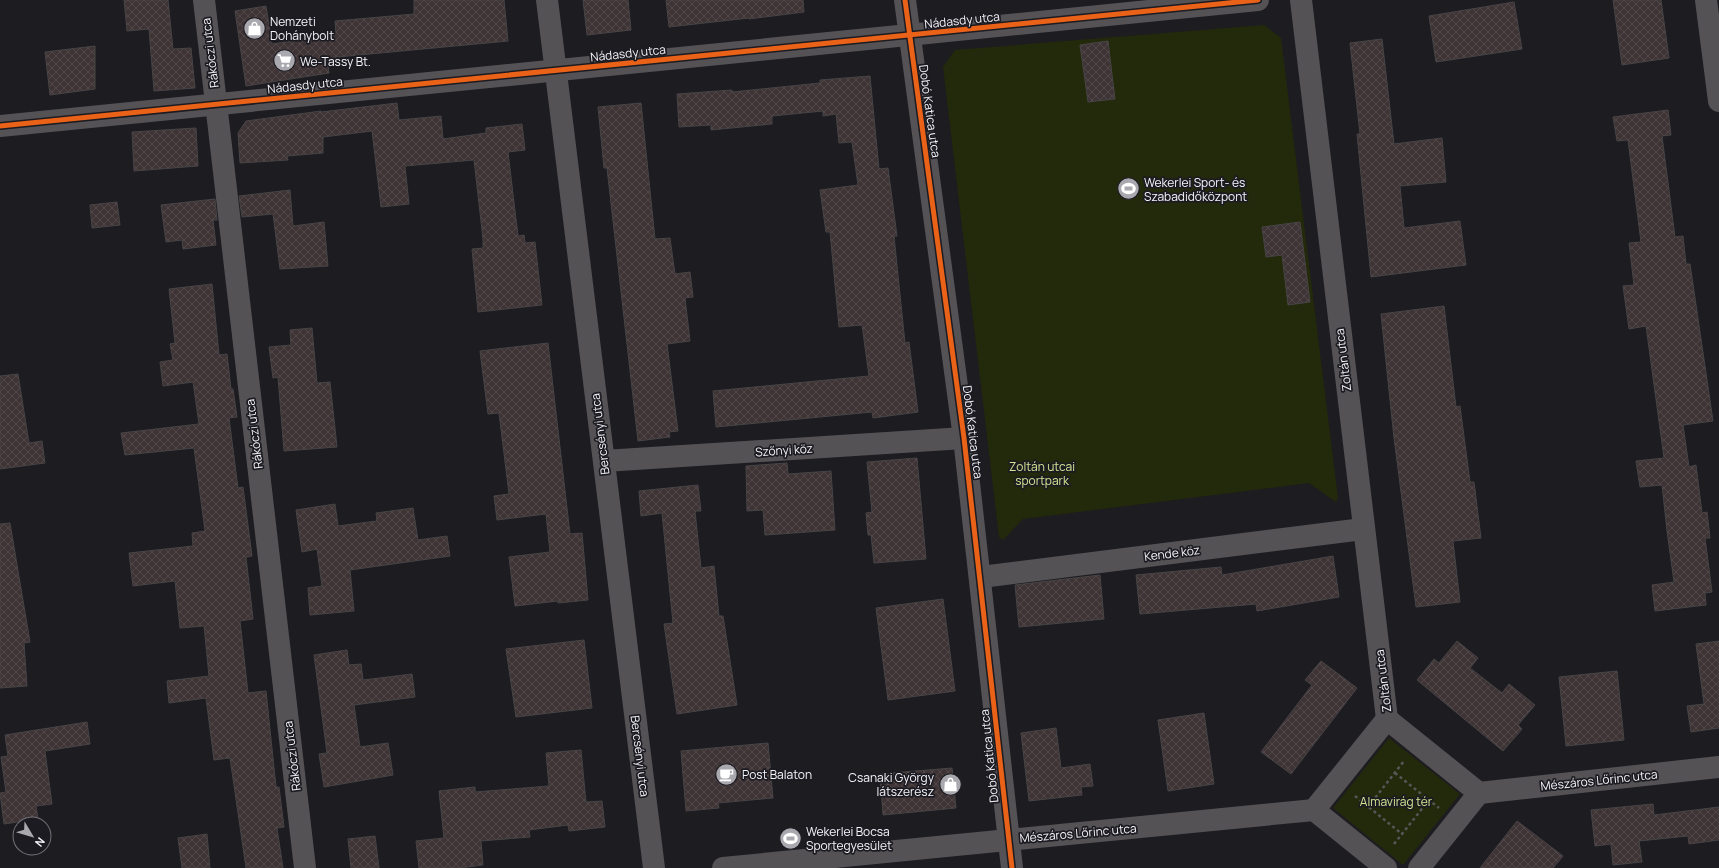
<svg xmlns="http://www.w3.org/2000/svg" width="1719" height="868" font-family="Manrope,sans-serif">
<style>
.park{fill:#23290b}
.building{fill:url(#building-cross-hatch);stroke:#474446}
.lines{fill:none;stroke-linecap:round;stroke-linejoin:round}
.path{stroke:#575657;stroke-width:2.5;stroke-dasharray:3 3;stroke-linecap:butt}
.minor{stroke:#545254;stroke-width:22}
.tertiary{stroke:#545254;stroke-width:22}
.cycleway-casing{stroke:#1c1b22;stroke-width:8}
.cycleway{stroke:#ea6118;stroke-width:5}
.labels{text-anchor:middle;dominant-baseline:central;stroke-width:3.5;stroke-linejoin:round;paint-order:stroke}
.street-label{font-size:12px;fill:#f5f4fa;stroke:#1c1b22}
.poi-label{font-size:12px;fill:#f5f4fa;stroke:#1c1b22;text-anchor:start}
.park-label{font-size:12px;fill:#d0e592;stroke:#1c1b22}
</style>
<defs>
<pattern id="building-cross-hatch" width="8" height="8" patternUnits="userSpaceOnUse"><rect width="8" height="8" fill="#3f3435"/><path d="M0 0l8 8M0 8l8-8" fill="none" stroke="#524849"/></pattern>
</defs>
<rect width="100%" height="100%" fill="#1d1c21"/>
<!-- park -->
<g class="park">
<path d="M 1264,25 L 1281,38 L 1338,498 L 1336,502 L 1309,483 L 1023,519 L 1003,540 L 999,537 L 943,67 L 955,50 Z"/>
<path d="M 1389,738 L 1460,794 L 1403,865 L 1333,808 Z"/>
</g>
<!-- building -->
<g class="building">
<path d="M 124,0 L 168,0 L 173,49 L 191,48 L 195,88 L 154,91 L 149,29 L 127,31 Z"/>
<path d="M 414,0 L 504,0 L 508,41 L 327,58 L 329,73 L 246,86 L 235,11 L 266,6 L 272,44 L 336,34 L 335,21 L 414,14 Z"/>
<path d="M 583,0 L 628,0 L 631,30 L 587,35 Z"/>
<path d="M 666,0 L 803,0 L 804,12 L 749,19 L 749,18 L 669,27 Z"/>
<path d="M 1613,0 L 1661,0 L 1669,58 L 1622,65 Z"/>
<path d="M 1514,2 L 1522,49 L 1436,62 L 1429,16 Z"/>
<path d="M 1382,39 L 1394,144 L 1442,138 L 1446,182 L 1400,186 L 1404,228 L 1460,221 L 1466,265 L 1371,277 L 1357,134 L 1360,134 L 1350,43 Z"/>
<path d="M 1108,41 L 1115,99 L 1088,102 L 1080,45 Z"/>
<path d="M 95,46 L 95,89 L 50,95 L 45,52 Z"/>
<path d="M 870,76 L 879,169 L 888,168 L 897,236 L 894,236 L 905,343 L 909,342 L 918,412 L 873,418 L 872,412 L 716,427 L 713,391 L 869,376 L 862,325 L 839,327 L 830,232 L 826,232 L 820,190 L 858,185 L 852,142 L 839,143 L 836,114 L 823,116 L 823,111 L 772,116 L 772,124 L 711,130 L 711,125 L 679,127 L 677,94 L 732,90 L 732,92 L 820,83 L 820,80 Z"/>
<path d="M 397,103 L 399,120 L 441,116 L 443,139 L 486,133 L 486,128 L 522,124 L 525,150 L 508,152 L 518,236 L 524,235 L 525,243 L 535,242 L 542,305 L 478,312 L 472,249 L 483,248 L 483,239 L 474,160 L 405,166 L 409,204 L 381,207 L 372,131 L 323,137 L 323,153 L 287,156 L 288,160 L 240,163 L 238,133 L 246,121 L 321,111 L 321,112 Z"/>
<path d="M 641,103 L 655,239 L 670,238 L 675,274 L 690,272 L 693,297 L 685,298 L 690,341 L 667,344 L 678,431 L 669,432 L 670,437 L 638,441 L 607,168 L 604,168 L 598,107 Z"/>
<path d="M 1668,110 L 1671,135 L 1662,136 L 1675,237 L 1683,236 L 1686,264 L 1690,264 L 1713,421 L 1683,425 L 1689,467 L 1696,465 L 1702,513 L 1707,512 L 1710,538 L 1705,538 L 1712,592 L 1705,593 L 1706,605 L 1655,611 L 1652,585 L 1674,582 L 1667,531 L 1662,485 L 1640,487 L 1636,461 L 1664,458 L 1646,326 L 1629,329 L 1623,286 L 1634,285 L 1629,243 L 1641,242 L 1628,140 L 1617,141 L 1613,117 Z"/>
<path d="M 196,128 L 198,166 L 134,171 L 132,132 Z"/>
<path d="M 290,190 L 293,226 L 324,222 L 328,266 L 280,269 L 273,214 L 242,217 L 239,196 Z"/>
<path d="M 215,199 L 217,220 L 213,220 L 216,245 L 183,249 L 182,240 L 166,242 L 161,205 Z"/>
<path d="M 117,202 L 120,225 L 92,228 L 90,205 Z"/>
<path d="M 1300,222 L 1310,302 L 1288,305 L 1282,255 L 1266,257 L 1262,227 Z"/>
<path d="M 212,284 L 219,355 L 227,354 L 231,389 L 233,389 L 237,417 L 229,418 L 238,488 L 243,487 L 252,556 L 246,557 L 253,619 L 240,621 L 248,693 L 266,691 L 276,787 L 279,787 L 284,827 L 277,828 L 283,868 L 246,868 L 230,758 L 214,760 L 206,698 L 169,703 L 167,681 L 209,676 L 204,626 L 180,628 L 175,581 L 133,586 L 129,553 L 193,546 L 192,533 L 205,531 L 194,448 L 125,455 L 121,433 L 199,424 L 193,382 L 163,386 L 160,362 L 173,360 L 170,344 L 175,343 L 169,289 Z"/>
<path d="M 1444,306 L 1456,407 L 1460,406 L 1470,482 L 1474,482 L 1481,538 L 1453,541 L 1460,602 L 1416,607 L 1394,438 L 1381,314 Z"/>
<path d="M 312,328 L 317,383 L 330,382 L 337,447 L 284,451 L 278,377 L 273,378 L 269,347 L 291,345 L 290,330 Z"/>
<path d="M 548,343 L 570,534 L 582,533 L 588,600 L 558,603 L 558,601 L 515,606 L 509,557 L 550,552 L 546,514 L 497,520 L 494,496 L 509,494 L 499,413 L 488,414 L 480,351 Z"/>
<path d="M 18,374 L 29,443 L 42,441 L 45,463 L 0,469 L 0,376 Z"/>
<path d="M 917,458 L 926,559 L 874,563 L 871,535 L 868,535 L 866,513 L 872,512 L 867,462 Z"/>
<path d="M 787,463 L 788,474 L 831,471 L 835,530 L 765,535 L 763,510 L 747,511 L 746,466 Z"/>
<path d="M 698,485 L 701,511 L 695,511 L 701,568 L 714,566 L 719,616 L 723,616 L 737,705 L 677,714 L 664,624 L 673,623 L 662,513 L 641,516 L 639,491 Z"/>
<path d="M 335,504 L 338,526 L 377,521 L 376,513 L 413,508 L 418,540 L 447,536 L 450,556 L 350,570 L 354,611 L 310,615 L 308,588 L 322,586 L 317,549 L 302,552 L 296,510 Z"/>
<path d="M 10,523 L 30,642 L 24,643 L 27,686 L 0,688 L 0,524 Z"/>
<path d="M 1333,556 L 1339,597 L 1257,611 L 1256,604 L 1140,614 L 1136,575 L 1221,567 L 1222,575 Z"/>
<path d="M 1100,575 L 1104,619 L 1019,627 L 1015,585 Z"/>
<path d="M 943,599 L 955,691 L 888,700 L 876,608 Z"/>
<path d="M 584,640 L 592,708 L 516,717 L 506,649 Z"/>
<path d="M 1457,641 L 1478,658 L 1470,668 L 1502,693 L 1509,684 L 1535,705 L 1518,725 L 1522,729 L 1503,751 L 1417,680 L 1434,659 L 1439,663 Z"/>
<path d="M 1719,641 L 1719,728 L 1691,732 L 1687,706 L 1704,704 L 1696,644 Z"/>
<path d="M 347,650 L 349,665 L 361,664 L 363,680 L 412,674 L 415,697 L 354,705 L 360,747 L 388,743 L 393,775 L 324,787 L 319,754 L 327,753 L 314,655 Z"/>
<path d="M 1321,661 L 1357,688 L 1291,774 L 1261,752 L 1312,685 L 1305,680 Z"/>
<path d="M 1617,671 L 1624,740 L 1566,746 L 1559,677 Z"/>
<path d="M 1204,713 L 1214,784 L 1168,791 L 1158,720 Z"/>
<path d="M 87,722 L 90,744 L 45,751 L 52,804 L 36,806 L 38,819 L 4,824 L 0,793 L 6,792 L 1,757 L 8,756 L 5,735 Z"/>
<path d="M 1056,728 L 1061,768 L 1090,764 L 1093,786 L 1081,787 L 1082,795 L 1029,801 L 1021,733 Z"/>
<path d="M 768,743 L 773,798 L 718,803 L 719,808 L 686,811 L 681,751 Z"/>
<path d="M 581,750 L 586,802 L 602,801 L 605,827 L 569,831 L 568,825 L 529,830 L 530,837 L 481,841 L 483,865 L 460,868 L 419,868 L 416,841 L 444,838 L 439,791 L 475,787 L 475,792 L 549,786 L 546,753 Z"/>
<path d="M 952,768 L 956,808 L 883,815 L 880,774 Z"/>
<path d="M 1653,804 L 1654,815 L 1719,807 L 1719,840 L 1689,844 L 1688,836 L 1639,841 L 1642,862 L 1613,865 L 1611,844 L 1595,846 L 1591,810 Z"/>
<path d="M 1517,821 L 1563,856 L 1553,868 L 1480,868 Z"/>
<path d="M 207,834 L 210,868 L 182,868 L 178,838 Z"/>
<path d="M 375,836 L 379,868 L 351,868 L 348,839 Z"/>
</g>
<g class="lines">
<!-- path -->
<g class="path">
<path d="M 1395,773 L 1439,808"/>
<path d="M 1355,796 L 1402,834"/>
<path d="M 1368,807 L 1404,761"/>
<path d="M 1394,844 L 1429,800"/>
</g>
<!-- minor -->
<g class="minor">
<path d="M 204,0 L 305,868"/>
<path d="M 547,0 L 654,868"/>
<path d="M 905,0 L 964,438 L 1012,868"/>
<path d="M 1301,0 L 1387,719"/>
<path d="M 1706,0 L 1719,101"/>
<path d="M 604,461 L 964,438"/>
<path d="M 981,577 L 1363,529"/>
<path d="M 1479,793 L 1719,767"/>
<path d="M 723,868 L 1314,810"/>
<path d="M 1386,868 L 1314,810 L 1387,719 L 1479,793 L 1419,868"/>
</g>
<!-- tertiary -->
<path class="tertiary" d="M 0,126 L 1258,0"/>
<defs>
<g id="cycleway">
<path d="M 905,0 L 964,438 L 1012,868"/>
<path d="M 0,126 L 1258,0"/>
</g>
</defs>
<!-- cycleway casing -->
<use href="#cycleway" class="cycleway-casing"/>
<!-- cycleway -->
<use href="#cycleway" class="cycleway"/>
</g>
<!-- icons -->
<defs>
<symbol id="shop-disc" viewBox="-11 -11 22 22"><circle r="9.5" fill="#a9a8ae" stroke="#1c1b22"/><path d="M-5-2.5h2.3a2.7 3.5 0 0 1 5.4 0H5L5.5 6h-11ZM-1.5-2.5h3a1.5 2.3 0 0 0-3 0Z" fill="#fff"/></symbol>
<symbol id="supermarket-disc" viewBox="-11 -11 22 22"><circle r="9.5" fill="#a9a8ae" stroke="#1c1b22"/><path d="M-6-5.5h2.5l.6 2H6L4.5 2H-2.5L-4.4-4H-6ZM-1.5 3.2a1.3 1.3 0 1 0 .1 0ZM3 3.2a1.3 1.3 0 1 0 .1 0Z" fill="#fff"/></symbol>
<symbol id="stadium-disc" viewBox="-11 -11 22 22"><circle r="9.5" fill="#a9a8ae" stroke="#1c1b22"/><path d="M0-5a6.5 5 0 1 0 0 10a6.5 5 0 1 0 0-10ZM-3.5-1.8h7v3.6h-7Z" fill="#fff"/></symbol>
<symbol id="cafe-disc" viewBox="-11 -11 22 22"><circle r="9.5" fill="#a9a8ae" stroke="#1c1b22"/><path d="M-5.5-4.5H6V0H3Q3 3.5 0 3.5H-2.5Q-5.5 3.5-5.5 0ZM3-3.2v2h1.7v-2ZM-6 4.5H4V6H-6Z" fill="#fff"/></symbol>
</defs>
<g fill-rule="evenodd">
<use href="#shop-disc" x="242" y="16" width="25" height="25"/>
<use href="#supermarket-disc" x="272" y="48" width="25" height="25"/>
<use href="#stadium-disc" x="1116" y="176" width="25" height="25"/>
<use href="#cafe-disc" x="714" y="762" width="25" height="25"/>
<use href="#shop-disc" x="938" y="772" width="25" height="25"/>
<use href="#stadium-disc" x="778" y="826" width="25" height="25"/>
</g>
<g class="labels">
<!-- street labels -->
<g class="street-label">
<text transform="translate(962 20) rotate(-6)">Nádasdy utca</text>
<text transform="translate(210 53) rotate(-97)">Rákóczi utca</text>
<text transform="translate(628 53) rotate(-6)">Nádasdy utca</text>
<text transform="translate(305 85) rotate(-6)">Nádasdy utca</text>
<text transform="translate(930 111) rotate(82)">Dobó Katica utca</text>
<text transform="translate(1343 360) rotate(-97)">Zoltán utca</text>
<text transform="translate(973 432) rotate(83)">Dobó Katica utca</text>
<text transform="translate(254 434) rotate(-97)">Rákóczi utca</text>
<text transform="translate(600 434) rotate(-97)">Bercsényi utca</text>
<text transform="translate(784 450) rotate(-4)">Szőnyi köz</text>
<text transform="translate(1172 553) rotate(-7)">Kende köz</text>
<text transform="translate(1383 681) rotate(-97)">Zoltán utca</text>
<text transform="translate(292 756) rotate(-97)">Rákóczi utca</text>
<text transform="translate(640 756) rotate(83)">Bercsényi utca</text>
<text transform="translate(989 756) rotate(-96)">Dobó Katica utca</text>
<text transform="translate(1599 780) rotate(-6)">Mészáros Lőrinc utca</text>
<text transform="translate(1078 833) rotate(-5)">Mészáros Lőrinc utca</text>
</g>
<!-- poi labels -->
<g class="poi-label">
<text x="270" y="21">Nemzeti<tspan x="270" dy="14">Dohánybolt</tspan></text>
<text x="300" y="61">We-Tassy Bt.</text>
<text x="1144" y="182">Wekerlei Sport- és<tspan x="1144" dy="14">Szabadidőközpont</tspan></text>
<text x="742" y="774">Post Balaton</text>
<text x="934" y="777" text-anchor="end">Csanaki György<tspan x="934" dy="14">látszerész</tspan></text>
<text x="806" y="831">Wekerlei Bocsa<tspan x="806" dy="14">Sportegyesület</tspan></text>
</g>
<!-- park labels -->
<g class="park-label">
<text x="1042" y="466">Zoltán utcai<tspan x="1042" dy="14">sportpark</tspan></text>
<text x="1396" y="801">Almavirág tér</text>
</g>
</g>
<!-- north arrow -->
<g transform="translate(32 836) rotate(128)"><circle r="19" fill="#1c1b22" stroke="#737278"/>
<path d="M0-3L7 15L0 10L-7 15Z" fill="#a9a8ae"/>
<text y="-6" font-size="11" font-weight="bold" text-anchor="middle" fill="#f5f4fa">N</text>
</g>
</svg>
